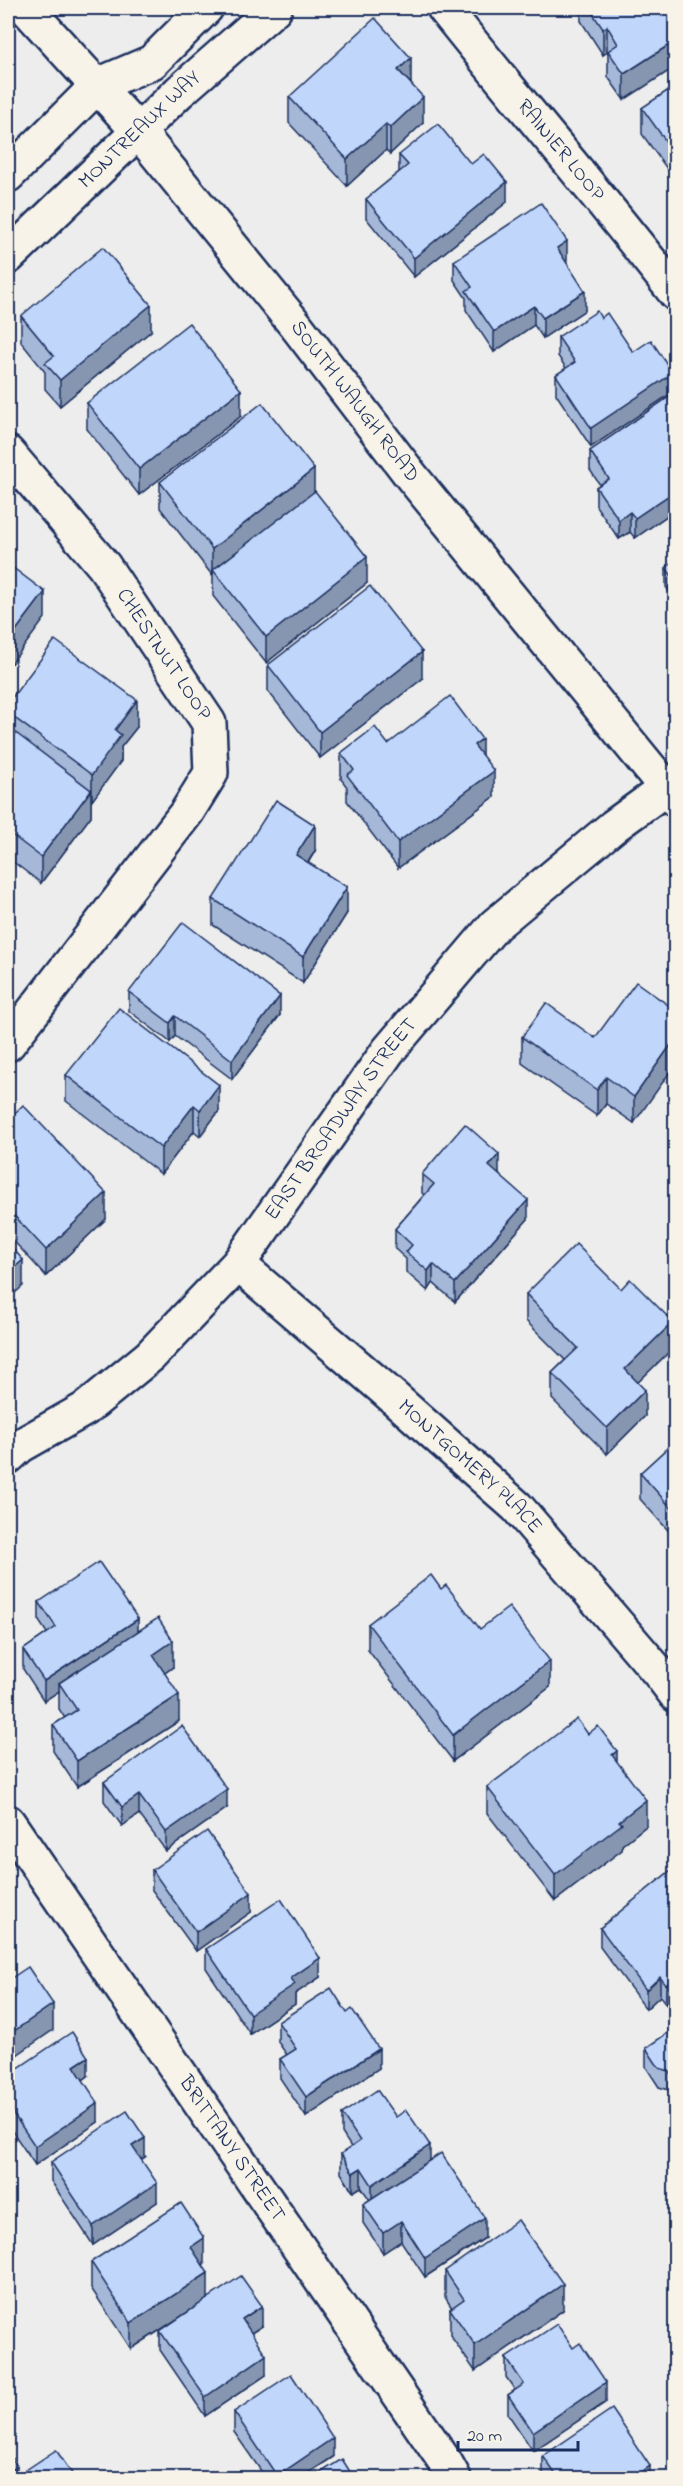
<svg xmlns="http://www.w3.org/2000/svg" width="683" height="2486" font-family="'Indie Flower',sans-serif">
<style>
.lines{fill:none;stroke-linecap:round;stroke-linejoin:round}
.minor-casing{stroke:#1b2f5e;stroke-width:38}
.tertiary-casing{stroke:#1b2f5e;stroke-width:38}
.minor{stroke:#f7f3e8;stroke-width:33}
.tertiary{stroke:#f7f3e8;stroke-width:33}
.wall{fill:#a5b8d8;stroke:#1b2f5e;stroke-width:1.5}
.shaded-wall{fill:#8696b0;stroke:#1b2f5e;stroke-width:1.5}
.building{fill:#c0d6fb;stroke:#1b2f5e;stroke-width:1.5}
.labels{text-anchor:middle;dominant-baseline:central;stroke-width:4.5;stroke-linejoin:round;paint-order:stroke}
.street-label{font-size:21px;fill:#1b2f5e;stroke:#f7f3e8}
</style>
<rect width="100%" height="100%" fill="#ecedec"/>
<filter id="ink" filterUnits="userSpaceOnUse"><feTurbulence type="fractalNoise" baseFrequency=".0167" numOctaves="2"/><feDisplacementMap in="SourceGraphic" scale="12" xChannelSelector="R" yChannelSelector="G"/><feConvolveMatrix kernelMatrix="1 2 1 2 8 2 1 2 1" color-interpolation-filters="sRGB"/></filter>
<g filter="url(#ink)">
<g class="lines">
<defs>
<g id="minor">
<path id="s1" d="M 26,8 L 138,131 L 298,328 L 412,477 L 676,800"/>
<path id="s2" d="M 444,8 C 520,104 601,197 676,294"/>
<path d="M 8,175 L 98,85 L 152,62 L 206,8"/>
<path id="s3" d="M 8,257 L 179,92 L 275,8"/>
<path id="s4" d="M 8,453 L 104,566 L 209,723 L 211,773 L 187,812 L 8,1044"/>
<path id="s5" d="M 238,1264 L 384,1389 L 517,1507 L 660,1674 L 676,1695"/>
<path id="s6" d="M 8,1822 L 444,2460 L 454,2478"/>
</g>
<g id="tertiary">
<path id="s7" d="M 8,1457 L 20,1446 L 85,1409 L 150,1356 L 238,1264 L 388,1051 L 495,925 L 614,826 L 676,781"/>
</g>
</defs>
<!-- minor casing -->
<use href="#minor" class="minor-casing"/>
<!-- tertiary casing -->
<use href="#tertiary" class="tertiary-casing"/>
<!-- minor -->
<use href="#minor" class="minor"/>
<!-- tertiary -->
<use href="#tertiary" class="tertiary"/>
</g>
<!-- wall -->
<g class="wall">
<path d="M 581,8 L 675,8 L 624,100 L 608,77 L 608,54 L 607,52 L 603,55 L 581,21 Z"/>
<path d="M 411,83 L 423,123 L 390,154 L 386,150 L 347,186 L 289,123 L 289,97 Z"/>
<path d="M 675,86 L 675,180 L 642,134 L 642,108 Z"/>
<path d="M 399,155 L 471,164 L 507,202 L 414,277 L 366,218 L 366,199 L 399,172 Z"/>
<path d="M 454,261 L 567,261 L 566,261 L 585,310 L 543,338 L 534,325 L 494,352 L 466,310 L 466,298 L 454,280 Z"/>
<path d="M 21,316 L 151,331 L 60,406 L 45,389 L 45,372 L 21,342 Z"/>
<path d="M 601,318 L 673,392 L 591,447 L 556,394 L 556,375 L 566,368 L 558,356 L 558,337 Z"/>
<path d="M 675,393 L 675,510 L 635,538 L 630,532 L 619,539 L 596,506 L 596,487 L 600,485 L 590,470 L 590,451 Z"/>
<path d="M 87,403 L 241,416 L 139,495 L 87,429 Z"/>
<path d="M 160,482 L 314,492 L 367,583 L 266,663 L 213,596 L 213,574 L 212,575 L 160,508 Z"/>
<path d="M 675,560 L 675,599 L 666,587 L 666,568 Z"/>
<path d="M 268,665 L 422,679 L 320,758 L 268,691 Z"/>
<path d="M 8,703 L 137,727 L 121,747 L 121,761 L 91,801 L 91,816 L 41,883 L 8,858 Z"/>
<path d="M 388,744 L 482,755 L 494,797 L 398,868 L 347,801 L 347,787 L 341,779 L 341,753 Z"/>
<path d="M 315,851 L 308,863 L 347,913 L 303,983 L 213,925 L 213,899 Z"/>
<path d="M 129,992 L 280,1015 L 232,1079 L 175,1036 L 170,1042 L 129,1011 Z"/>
<path d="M 675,1010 L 634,1123 L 606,1104 L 597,1116 L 522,1063 L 522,1037 L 595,1038 Z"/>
<path d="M 66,1075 L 219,1111 L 200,1136 L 194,1131 L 161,1174 L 66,1101 Z"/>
<path d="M 8,1120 L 106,1219 L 46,1276 L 8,1235 Z"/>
<path d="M 499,1173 L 499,1174 L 528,1219 L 455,1302 L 433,1283 L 428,1291 L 406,1272 L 406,1259 L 395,1249 L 395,1229 L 424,1195 L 422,1193 L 422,1174 Z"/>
<path d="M 526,1294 L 673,1348 L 638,1382 L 645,1416 L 607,1454 L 552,1399 L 552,1373 L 565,1360 L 526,1321 Z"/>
<path d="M 675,1441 L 675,1538 L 640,1499 L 640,1473 Z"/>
<path d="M 441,1589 L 480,1629 L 550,1687 L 453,1761 L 368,1650 L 368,1624 Z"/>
<path d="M 39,1602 L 138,1631 L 173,1667 L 165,1673 L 179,1721 L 77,1787 L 53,1751 L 53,1725 L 65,1718 L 59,1709 L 59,1691 L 44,1701 L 23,1669 L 23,1650 L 47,1633 L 39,1621 Z"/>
<path d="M 588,1734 L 617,1763 L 646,1826 L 622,1845 L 622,1850 L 555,1901 L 487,1813 L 487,1787 Z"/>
<path d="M 104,1782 L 227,1808 L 166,1851 L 139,1814 L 122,1826 L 104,1801 Z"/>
<path d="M 152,1870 L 251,1912 L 196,1951 L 152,1890 Z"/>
<path d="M 670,1871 L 666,2004 L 660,1996 L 646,2009 L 600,1947 L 600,1928 Z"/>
<path d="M 206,1949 L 320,1977 L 295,1994 L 295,2004 L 250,2034 L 206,1968 Z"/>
<path d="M 278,2022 L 379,2068 L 306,2117 L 280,2078 L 280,2059 L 287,2055 L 278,2042 Z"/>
<path d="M 675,2028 L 675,2100 L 669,2090 L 659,2087 L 646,2067 L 646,2048 Z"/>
<path d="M 8,2075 L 88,2076 L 83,2080 L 98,2122 L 35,2165 L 8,2125 Z"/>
<path d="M 342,2114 L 396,2117 L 430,2160 L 485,2238 L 425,2277 L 401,2241 L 383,2253 L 363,2223 L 363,2204 L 370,2200 L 361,2187 L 353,2192 L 341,2173 L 341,2154 L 351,2147 L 342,2133 Z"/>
<path d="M 145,2157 L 141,2160 L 157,2202 L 93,2245 L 51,2181 L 51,2162 Z"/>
<path d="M 91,2262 L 204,2264 L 203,2265 L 208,2299 L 262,2326 L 251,2333 L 266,2375 L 205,2416 L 160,2350 L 160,2331 L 205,2301 L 131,2349 L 91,2288 Z"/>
<path d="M 445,2271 L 563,2310 L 475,2371 L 450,2335 L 450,2309 L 452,2308 L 445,2297 Z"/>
<path d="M 506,2358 L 606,2402 L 533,2451 L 508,2414 L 508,2395 L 515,2390 L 506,2377 Z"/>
<path d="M 234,2412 L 333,2457 L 301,2478 L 266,2478 L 234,2432 Z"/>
<path d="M 543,2456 L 650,2478 L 545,2478 L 543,2475 Z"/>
</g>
<!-- shaded-wall -->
<g class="shaded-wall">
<path d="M 607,26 L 607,52 L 603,55 L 603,29 Z"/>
<path d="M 675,41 L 675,67 L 624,100 L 624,74 Z"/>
<path d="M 411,58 L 411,84 L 398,70 Z"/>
<path d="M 423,97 L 423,123 L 390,154 L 390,128 Z"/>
<path d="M 386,124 L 386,150 L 347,186 L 347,159 Z"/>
<path d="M 507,182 L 507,202 L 414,277 L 414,258 Z"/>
<path d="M 567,241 L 567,261 L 557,267 L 557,248 Z"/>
<path d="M 585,291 L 585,310 L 543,338 L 543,318 Z"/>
<path d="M 151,305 L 151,331 L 60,406 L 60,380 Z"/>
<path d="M 534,306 L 534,325 L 494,352 L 494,332 Z"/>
<path d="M 673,373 L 673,392 L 591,447 L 591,428 Z"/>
<path d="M 241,390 L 241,416 L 139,495 L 139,469 Z"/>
<path d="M 314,469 L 314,495 L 213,570 L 213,574 L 212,575 L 212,549 Z"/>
<path d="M 675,491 L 675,510 L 635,538 L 635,518 Z"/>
<path d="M 630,512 L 630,532 L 619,539 L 619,520 Z"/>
<path d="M 367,557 L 367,583 L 266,663 L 266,637 Z"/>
<path d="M 45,592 L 45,618 L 8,668 L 8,641 Z"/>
<path d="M 422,652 L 422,679 L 320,758 L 320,732 Z"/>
<path d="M 137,700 L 137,727 L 121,747 L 121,761 L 92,801 L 92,775 L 115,730 Z"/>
<path d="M 482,739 L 482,765 L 474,745 Z"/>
<path d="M 494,771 L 494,797 L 398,868 L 398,842 Z"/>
<path d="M 91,790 L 91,816 L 41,883 L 41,857 Z"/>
<path d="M 315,825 L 315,851 L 296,881 L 296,855 Z"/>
<path d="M 347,887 L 347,913 L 303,983 L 303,957 Z"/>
<path d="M 280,996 L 280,1015 L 232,1079 L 232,1060 Z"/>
<path d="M 175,1016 L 175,1036 L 170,1042 L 170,1023 Z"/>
<path d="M 675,1039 L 675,1065 L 634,1123 L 634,1097 Z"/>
<path d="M 606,1077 L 606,1104 L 597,1116 L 597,1090 Z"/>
<path d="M 219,1085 L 219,1111 L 200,1136 L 200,1110 Z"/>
<path d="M 194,1105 L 194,1131 L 161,1174 L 161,1148 Z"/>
<path d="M 499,1154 L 499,1173 L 489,1185 L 489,1166 Z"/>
<path d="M 106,1193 L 106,1219 L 46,1276 L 46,1250 Z"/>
<path d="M 528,1200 L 528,1219 L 455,1302 L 455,1283 Z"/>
<path d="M 23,1260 L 23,1286 L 8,1299 L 8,1273 Z"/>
<path d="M 433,1264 L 433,1283 L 428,1291 L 428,1271 Z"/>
<path d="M 673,1322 L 673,1348 L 625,1395 L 625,1369 Z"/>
<path d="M 645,1390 L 645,1416 L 607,1454 L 607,1428 Z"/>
<path d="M 138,1619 L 138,1638 L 59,1683 L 59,1691 L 44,1701 L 44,1681 Z"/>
<path d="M 173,1641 L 173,1667 L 153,1681 L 153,1655 Z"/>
<path d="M 550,1661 L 550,1687 L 453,1761 L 453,1735 Z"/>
<path d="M 179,1695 L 179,1721 L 77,1787 L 77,1761 Z"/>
<path d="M 617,1751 L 617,1777 L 612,1755 Z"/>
<path d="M 227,1789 L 227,1808 L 166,1851 L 166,1832 Z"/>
<path d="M 139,1795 L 139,1814 L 122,1826 L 122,1807 Z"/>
<path d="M 646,1800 L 646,1826 L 622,1845 L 622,1850 L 555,1901 L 555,1875 L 619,1821 Z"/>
<path d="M 251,1893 L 251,1912 L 196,1951 L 196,1932 Z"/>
<path d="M 320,1958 L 320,1977 L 295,1994 L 295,2004 L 250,2034 L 250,2014 L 291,1978 Z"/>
<path d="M 660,1977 L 660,1996 L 646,2009 L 646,1990 Z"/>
<path d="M 675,1977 L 675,1996 L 666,2004 L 666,1985 Z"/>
<path d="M 53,2004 L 53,2030 L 8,2061 L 8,2035 Z"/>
<path d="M 379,2049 L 379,2068 L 306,2117 L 306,2097 Z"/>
<path d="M 88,2057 L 88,2076 L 74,2086 L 74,2066 Z"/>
<path d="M 98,2103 L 98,2122 L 35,2165 L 35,2146 Z"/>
<path d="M 145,2138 L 145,2157 L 132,2165 L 132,2146 Z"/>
<path d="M 430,2145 L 430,2165 L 372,2204 L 372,2185 Z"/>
<path d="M 361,2168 L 361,2187 L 353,2192 L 353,2173 Z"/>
<path d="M 157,2183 L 157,2202 L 93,2245 L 93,2226 Z"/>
<path d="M 485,2218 L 485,2238 L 425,2277 L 425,2258 Z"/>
<path d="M 401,2221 L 401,2241 L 383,2253 L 383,2233 Z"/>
<path d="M 204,2238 L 204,2264 L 191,2273 L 191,2247 Z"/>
<path d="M 208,2273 L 208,2299 L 131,2349 L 131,2323 Z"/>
<path d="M 563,2284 L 563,2310 L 475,2371 L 475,2345 Z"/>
<path d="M 262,2306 L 262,2326 L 242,2339 L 242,2319 Z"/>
<path d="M 266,2355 L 266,2375 L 205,2416 L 205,2397 Z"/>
<path d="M 606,2382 L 606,2402 L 533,2451 L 533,2432 Z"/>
<path d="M 333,2438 L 333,2457 L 301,2478 L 277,2478 L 277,2476 Z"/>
<path d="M 17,2466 L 17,2478 L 8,2478 L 8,2472 Z"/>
<path d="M 650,2466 L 650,2478 L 632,2478 Z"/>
</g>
<!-- building -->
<g class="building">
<path d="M 589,8 L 675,8 L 675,41 L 624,74 L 608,51 L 618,44 L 607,26 L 603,29 Z"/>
<path d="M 375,18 L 411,58 L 398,70 L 423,97 L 390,128 L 386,124 L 347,159 L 289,97 Z"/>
<path d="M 675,86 L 675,154 L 642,108 Z"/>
<path d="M 438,124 L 471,164 L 484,154 L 507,182 L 414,258 L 366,199 L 408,165 L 399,155 Z"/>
<path d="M 541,203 L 567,241 L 557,248 L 585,291 L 543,318 L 534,306 L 494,332 L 466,291 L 472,287 L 454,261 Z"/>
<path d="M 103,247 L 151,305 L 60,380 L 45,363 L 54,356 L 21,316 Z"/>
<path d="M 597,311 L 601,318 L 607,313 L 633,352 L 651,340 L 673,373 L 591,428 L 556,375 L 575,362 L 558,337 Z"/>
<path d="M 189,323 L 241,390 L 139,469 L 87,403 Z"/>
<path d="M 675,393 L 675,491 L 635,518 L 630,512 L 619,520 L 596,487 L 609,479 L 590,451 Z"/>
<path d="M 262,403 L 314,469 L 212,549 L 160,482 Z"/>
<path d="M 315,491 L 367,557 L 266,637 L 213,570 Z"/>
<path d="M 675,560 L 675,580 L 666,568 Z"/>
<path d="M 8,564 L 45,592 L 8,641 Z"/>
<path d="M 370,586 L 422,652 L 320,732 L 268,665 Z"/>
<path d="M 55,640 L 137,700 L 115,730 L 121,735 L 92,775 L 8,713 L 8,703 Z"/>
<path d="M 450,696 L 482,739 L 474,745 L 494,771 L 398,842 L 347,775 L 354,770 L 341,753 L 375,727 L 388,744 Z"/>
<path d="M 8,727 L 91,790 L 41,857 L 8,832 Z"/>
<path d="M 276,800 L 315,825 L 296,855 L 347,887 L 303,957 L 213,899 Z"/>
<path d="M 183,922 L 280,996 L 232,1060 L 175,1016 L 170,1023 L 129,992 Z"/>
<path d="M 636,982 L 675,1010 L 675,1039 L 634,1097 L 606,1077 L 597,1090 L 522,1037 L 546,1003 L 595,1038 Z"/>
<path d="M 119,1008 L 219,1085 L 200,1110 L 194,1105 L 161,1148 L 66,1075 Z"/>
<path d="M 23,1105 L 106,1193 L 46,1250 L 8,1209 L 8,1120 Z"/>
<path d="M 465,1124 L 499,1154 L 489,1166 L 528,1200 L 455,1283 L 433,1264 L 428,1271 L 406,1252 L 412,1245 L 395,1229 L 434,1184 L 422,1174 Z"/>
<path d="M 8,1243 L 23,1260 L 8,1273 Z"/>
<path d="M 576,1244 L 621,1289 L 630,1279 L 673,1322 L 625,1369 L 645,1390 L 607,1428 L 552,1373 L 578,1348 L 526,1294 Z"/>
<path d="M 675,1441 L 675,1512 L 640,1473 Z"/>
<path d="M 99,1562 L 138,1619 L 44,1681 L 23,1650 L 56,1627 L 39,1602 Z"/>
<path d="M 431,1575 L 441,1589 L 446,1585 L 480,1629 L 509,1607 L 550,1661 L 453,1735 L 368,1624 Z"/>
<path d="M 158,1618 L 173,1641 L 153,1655 L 179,1695 L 77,1761 L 53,1725 L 77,1710 L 59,1683 Z"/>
<path d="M 577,1719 L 588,1734 L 598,1726 L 617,1751 L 612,1755 L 646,1800 L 619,1821 L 622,1824 L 555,1875 L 487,1787 Z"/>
<path d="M 182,1726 L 227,1789 L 166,1832 L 139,1795 L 122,1807 L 104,1782 Z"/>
<path d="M 207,1831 L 251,1893 L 196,1932 L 152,1870 Z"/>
<path d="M 670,1871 L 675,1877 L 675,1977 L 666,1985 L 660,1977 L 646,1990 L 600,1928 Z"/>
<path d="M 281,1899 L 320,1958 L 291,1978 L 295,1984 L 250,2014 L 206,1949 Z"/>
<path d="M 28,1967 L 53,2004 L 8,2035 L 8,1975 L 10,1979 Z"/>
<path d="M 331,1988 L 347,2013 L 352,2009 L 379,2049 L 306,2097 L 280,2059 L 296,2049 L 278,2022 Z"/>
<path d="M 675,2028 L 675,2080 L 669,2071 L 659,2068 L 646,2048 Z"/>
<path d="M 72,2032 L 88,2057 L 74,2066 L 98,2103 L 35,2146 L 8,2106 L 8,2075 Z"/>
<path d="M 377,2090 L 396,2117 L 406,2110 L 430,2145 L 372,2185 L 361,2168 L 353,2173 L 341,2154 L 360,2141 L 342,2114 Z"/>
<path d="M 127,2111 L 145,2138 L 132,2146 L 157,2183 L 93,2226 L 51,2162 Z"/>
<path d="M 441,2153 L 485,2218 L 425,2258 L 401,2221 L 383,2233 L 363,2204 Z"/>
<path d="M 181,2203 L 204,2238 L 191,2247 L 208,2273 L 131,2323 L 91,2262 Z"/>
<path d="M 518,2220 L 563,2284 L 475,2345 L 450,2309 L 464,2299 L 445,2271 Z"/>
<path d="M 241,2276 L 262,2306 L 242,2319 L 266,2355 L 205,2397 L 160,2331 Z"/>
<path d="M 557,2324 L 573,2348 L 580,2343 L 606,2382 L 533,2432 L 508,2395 L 524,2384 L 506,2358 Z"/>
<path d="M 291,2374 L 333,2438 L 277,2476 L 234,2412 Z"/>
<path d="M 612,2409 L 650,2466 L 632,2478 L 558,2478 L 543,2456 Z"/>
<path d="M 56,2450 L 75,2478 L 14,2478 Z"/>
<path d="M 8,2452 L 17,2466 L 8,2472 Z"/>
<path d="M 342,2459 L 354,2478 L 361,2474 L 363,2478 L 312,2478 Z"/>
</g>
</g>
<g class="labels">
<!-- street labels -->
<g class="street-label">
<text stroke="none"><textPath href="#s3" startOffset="183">MONTREAUX WAY</textPath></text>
<text stroke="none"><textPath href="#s2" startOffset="184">RAINIER LOOP</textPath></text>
<text stroke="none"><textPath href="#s1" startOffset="513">SOUTH WAUGH ROAD</textPath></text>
<text stroke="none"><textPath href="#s4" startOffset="255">CHESTNUT LOOP</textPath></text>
<text stroke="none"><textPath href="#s7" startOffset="480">EAST BROADWAY STREET</textPath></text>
<text stroke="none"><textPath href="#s5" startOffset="308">MONTGOMERY PLACE</textPath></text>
<text stroke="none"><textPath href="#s6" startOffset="396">BRITTANY STREET</textPath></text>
</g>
</g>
<!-- margin -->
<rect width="683" height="2486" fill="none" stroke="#f7f3e8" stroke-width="30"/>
<rect x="15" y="15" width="653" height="2456" fill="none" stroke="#1b2f5e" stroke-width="2" filter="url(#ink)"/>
<!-- scale -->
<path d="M458 2441v9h120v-9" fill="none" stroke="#1b2f5e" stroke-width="3"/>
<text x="467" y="2441" font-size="18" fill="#1b2f5e" stroke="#f7f3e8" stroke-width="4.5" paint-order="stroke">20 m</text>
</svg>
